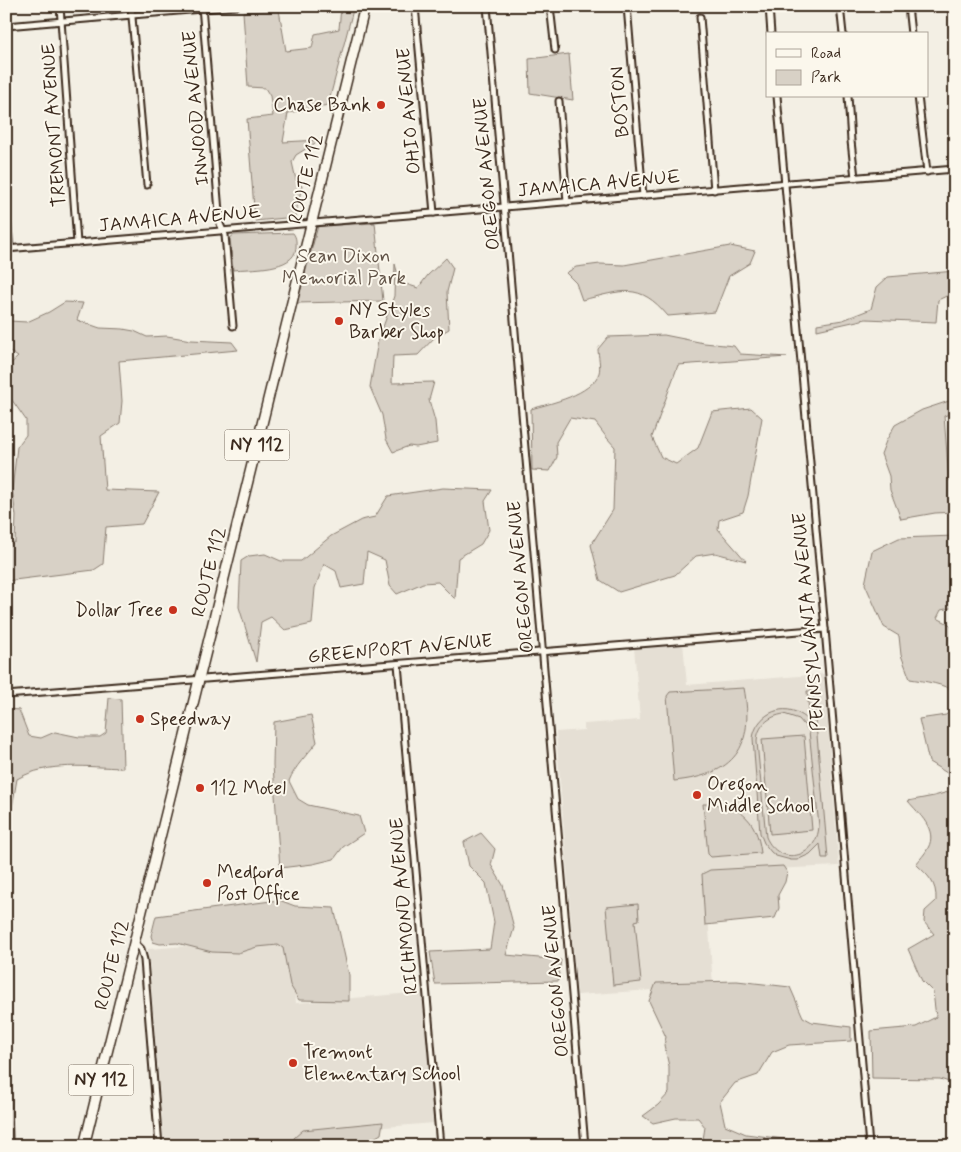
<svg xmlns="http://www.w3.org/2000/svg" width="961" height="1152" font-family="Mynerve,sans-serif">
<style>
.built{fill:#e5dfd4}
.green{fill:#d8d1c6;stroke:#8a7e72;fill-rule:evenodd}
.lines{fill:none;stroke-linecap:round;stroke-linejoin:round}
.street-casing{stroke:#3b2a1e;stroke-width:9}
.primary-casing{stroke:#3b2a1e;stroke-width:12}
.street{stroke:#fbf7ec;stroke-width:5}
.primary{stroke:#fbf7ec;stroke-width:9}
.poi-dot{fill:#c8321e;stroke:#fbf7ec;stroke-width:2}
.labels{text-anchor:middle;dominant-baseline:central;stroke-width:4;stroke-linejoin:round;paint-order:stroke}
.shield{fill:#fbf7ec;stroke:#75685c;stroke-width:1}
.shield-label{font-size:18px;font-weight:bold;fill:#3b2a1e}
.street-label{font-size:19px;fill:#3b2a1e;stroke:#fbf7ec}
.poi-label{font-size:19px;fill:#3b2a1e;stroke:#fbf7ec;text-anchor:start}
.park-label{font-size:19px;fill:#625448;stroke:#fbf7ec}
</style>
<rect width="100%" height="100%" fill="#f3efe4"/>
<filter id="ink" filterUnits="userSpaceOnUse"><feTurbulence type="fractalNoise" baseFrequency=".02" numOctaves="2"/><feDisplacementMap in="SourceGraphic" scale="10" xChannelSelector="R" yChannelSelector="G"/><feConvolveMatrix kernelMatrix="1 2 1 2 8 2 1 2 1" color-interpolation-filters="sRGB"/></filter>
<g filter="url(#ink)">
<!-- built -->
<g class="built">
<path d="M 683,643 L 687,685 L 824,674 L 839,866 L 705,872 L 713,986 L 577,995 L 556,732 L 584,730 L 584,724 L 640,720 L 634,647 Z"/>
<path d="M 290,938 L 296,1003 L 423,992 L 434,1123 L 299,1134 L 300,1146 L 164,1146 L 148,949 Z"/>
</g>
<!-- green -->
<g class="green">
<path d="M 354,6 L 328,105 L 288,113 L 283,142 L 320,140 L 296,155 L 292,162 L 296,180 L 302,186 L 295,217 L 255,221 L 247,119 L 273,116 L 270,96 L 265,88 L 248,87 L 243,12 L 279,10 L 286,51 L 312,48 L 315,34 L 339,29 L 341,7 Z"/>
<path d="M 569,54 L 573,100 L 530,93 L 529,59 Z"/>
<path d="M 375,223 L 383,301 L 297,303 L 318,226 Z"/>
<path d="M 293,233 C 297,238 296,243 296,248 C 294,271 250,268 233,270 L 230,238 L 234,235 Z"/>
<path d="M 730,246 L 755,251 L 750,263 L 729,276 L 715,312 L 668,316 C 639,281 622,291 582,300 L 576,283 L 566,273 L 576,267 L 600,264 L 624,265 Z"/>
<path d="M 446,258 L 453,268 L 447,292 L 449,329 L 435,337 L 418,355 L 393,356 L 392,383 L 434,382 L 429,400 L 435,421 L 437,443 L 416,447 L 409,446 L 393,452 L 386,439 L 382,415 L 370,387 L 378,341 L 394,296 L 395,264 L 400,282 L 418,288 L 428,275 Z"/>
<path d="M 955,271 L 955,292 L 938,300 L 936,322 L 866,319 L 817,330 L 817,324 L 843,320 L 871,309 L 877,287 L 888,277 Z"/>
<path d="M 65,302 L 83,303 L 77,320 L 100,328 L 123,329 L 134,331 L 147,337 L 167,336 L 191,340 L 232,342 L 238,350 L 119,361 L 122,401 L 120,423 L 101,436 L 105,490 L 159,492 L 142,524 L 106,527 L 103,564 L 94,570 L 6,581 L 6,544 L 15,542 L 16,516 L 12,490 L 17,447 L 26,435 L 26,420 L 7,393 L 7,367 L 18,357 L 6,349 L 6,334 L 9,321 L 27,322 L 49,312 Z"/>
<path d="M 664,335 L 704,343 L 734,346 L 740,354 L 787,357 L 678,365 L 652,437 L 661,457 L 676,464 L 698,448 L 712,412 L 751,408 L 762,418 L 748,496 L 743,512 L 719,520 L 718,529 L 746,561 L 715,553 L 696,556 L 675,575 L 619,592 L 600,580 L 591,545 L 613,510 L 615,447 L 607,438 L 595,422 L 570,418 L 556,442 L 557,457 L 550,471 L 532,470 L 531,409 C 551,403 591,395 599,373 C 601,366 598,355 598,349 L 608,337 Z"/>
<path d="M 955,399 L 955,412 L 944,416 L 949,480 L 955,484 L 955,512 L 935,513 L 901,519 L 890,490 L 889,476 L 881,454 L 886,441 L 895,425 L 922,410 Z"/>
<path d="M 443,488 L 492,490 L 485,501 L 489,530 L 481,544 L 458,558 L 455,599 L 438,582 L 423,583 L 397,594 L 390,586 L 385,560 L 367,552 L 364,584 L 341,588 L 336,571 L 324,564 L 315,588 L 312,624 L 285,630 L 271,617 L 261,622 L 256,662 L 239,607 L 241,561 L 249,556 L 265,554 L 281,561 L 301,561 L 331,536 L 361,520 L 375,517 L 388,496 Z"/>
<path d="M 955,536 L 955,607 L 941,610 L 937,618 L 949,624 L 955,631 L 955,693 C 948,684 922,681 910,679 L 901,655 L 899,636 L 884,627 L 865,584 L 872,551 L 899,538 Z"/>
<path d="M 744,688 C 755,747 735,775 674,781 L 667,696 L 670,692 Z"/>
<path d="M 807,691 L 813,691 L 828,858 L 822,858 L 820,844 L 810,854 L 797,860 L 791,860 L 776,856 L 771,852 L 764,843 L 760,833 L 753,738 C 756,716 780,702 800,714 C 804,716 807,719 810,721 ZM 784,714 L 799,719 L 809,731 L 819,826 C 817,859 779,867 766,837 L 757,742 C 757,726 769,716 784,714 Z"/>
<path d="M 109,698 L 121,699 L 123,768 C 87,767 49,761 17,779 L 8,831 L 6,868 L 7,709 L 19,710 L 29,736 L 41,738 L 55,732 L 79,737 L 100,737 L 106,733 Z"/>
<path d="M 955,706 L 955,771 L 947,773 L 929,762 L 919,719 L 946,715 Z"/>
<path d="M 311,715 L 317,742 C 307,755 295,766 289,781 L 298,799 L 308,805 L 359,816 L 364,833 L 343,847 L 334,859 L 313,864 L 280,868 L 273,765 L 274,722 Z"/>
<path d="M 804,736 L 812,830 L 770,834 L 762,739 Z"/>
<path d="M 955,790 L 955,1084 L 940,1079 L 872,1078 L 871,1031 L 916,1027 L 936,1017 L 933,992 L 922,981 L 908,949 L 934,934 L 924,922 L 925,911 L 936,901 C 937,882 928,876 916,864 C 920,859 925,854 928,848 C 938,830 919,814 908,801 L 934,796 Z"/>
<path d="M 703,804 C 738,803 757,818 761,853 L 711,857 L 708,854 Z"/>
<path d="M 481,833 L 495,849 L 491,865 L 503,885 L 514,928 L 506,955 L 561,960 L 558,981 L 435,984 L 430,952 L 490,949 L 494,922 L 486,883 L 469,866 L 464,842 Z"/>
<path d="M 783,866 L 787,872 L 785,882 L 778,895 L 779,908 L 775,918 L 705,925 L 702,874 L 710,870 Z"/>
<path d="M 279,900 L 295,906 L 334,908 L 349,975 L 349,1001 L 299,1000 L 290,985 L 283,948 L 278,945 L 257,947 L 238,953 L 212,952 L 177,943 L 160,944 L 153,942 L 151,936 L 156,916 Z"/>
<path d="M 638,904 L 639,920 L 635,921 L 641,982 L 613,985 L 606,907 Z"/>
<path d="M 737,981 L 790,987 L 803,1017 L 812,1022 L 851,1027 L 851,1041 L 789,1045 L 772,1052 L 758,1075 L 735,1083 L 720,1102 L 725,1125 L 746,1134 L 799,1141 L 801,1146 L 702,1146 L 705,1127 L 698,1118 L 676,1118 L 653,1123 L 643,1116 L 658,1105 L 669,1093 L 669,1066 L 664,1045 L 666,1037 L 649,1001 L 656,983 Z"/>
<path d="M 6,1027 L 14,1146 L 6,1146 Z"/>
<path d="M 383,1122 L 381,1134 L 360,1146 L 294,1146 L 294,1138 L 303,1130 Z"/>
</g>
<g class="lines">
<defs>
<g id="street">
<path d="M 60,6 L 77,243"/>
<path d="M 131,6 L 147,185"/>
<path d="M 202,6 L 220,224 L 225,235 L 233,326"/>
<path d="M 415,6 L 434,213"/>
<path d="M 487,6 L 585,1146"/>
<path d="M 550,6 L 555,50"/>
<path d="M 627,6 L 643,196"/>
<path d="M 769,6 L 771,34"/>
<path d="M 840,6 L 843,34"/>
<path d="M 908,6 L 911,34"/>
<path d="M 700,17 L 714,190"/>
<path d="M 6,26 L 236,6"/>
<path d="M 777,96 L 825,629 L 869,1146"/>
<path d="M 848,96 L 851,141 L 855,178"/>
<path d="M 918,96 L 927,172"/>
<path d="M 559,101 L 567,202"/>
<path d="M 6,208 L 10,248"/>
<path d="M 6,249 L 955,169"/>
<path d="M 398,664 L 440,1146"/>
<path d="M 6,695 L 825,629"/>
<path d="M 134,942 L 141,949 L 144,960 L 159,1146"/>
</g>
<path id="primary" d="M 84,1146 L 365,6"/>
</defs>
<!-- street casing -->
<use href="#street" class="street-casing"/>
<!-- primary casing -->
<use href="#primary" class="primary-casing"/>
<!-- street -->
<use href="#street" class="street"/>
<!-- primary -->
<use href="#primary" class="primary"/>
</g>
</g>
<!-- markers -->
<g class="poi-dot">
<circle cx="381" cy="105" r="5"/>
<circle cx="339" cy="321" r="5"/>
<circle cx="173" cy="610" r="5"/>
<circle cx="140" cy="719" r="5"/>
<circle cx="200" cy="788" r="5"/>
<circle cx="697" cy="795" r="5"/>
<circle cx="207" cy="883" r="5"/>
<circle cx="293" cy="1063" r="5"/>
</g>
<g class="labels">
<!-- shield labels -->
<g class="shield">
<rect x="224.5" y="429.5" width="65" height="31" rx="4"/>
<rect x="68.5" y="1064.5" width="65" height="31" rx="4"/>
</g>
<g class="shield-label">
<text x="257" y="445">NY 112</text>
<text x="101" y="1080">NY 112</text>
</g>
<!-- street labels -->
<g class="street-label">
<text transform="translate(620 102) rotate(-95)">BOSTON</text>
<text transform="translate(196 108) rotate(-95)">INWOOD AVENUE</text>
<text transform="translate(409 111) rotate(-95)">OHIO AVENUE</text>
<text transform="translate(54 125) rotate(-94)">TREMONT AVENUE</text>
<text transform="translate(487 174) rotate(-95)">OREGON AVENUE</text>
<text transform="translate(306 179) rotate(-76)">ROUTE 112</text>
<text transform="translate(599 184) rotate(-5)">JAMAICA AVENUE</text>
<text transform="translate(180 219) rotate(-5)">JAMAICA AVENUE</text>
<text transform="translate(209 572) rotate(-76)">ROUTE 112</text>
<text transform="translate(521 577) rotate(-95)">OREGON AVENUE</text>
<text transform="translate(809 622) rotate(-95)">PENNSYLVANIA AVENUE</text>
<text transform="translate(400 649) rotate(-5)">GREENPORT AVENUE</text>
<text transform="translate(404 906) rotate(-95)">RICHMOND AVENUE</text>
<text transform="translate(112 965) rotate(-76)">ROUTE 112</text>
<text transform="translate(556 981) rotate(-95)">OREGON AVENUE</text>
</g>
<!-- poi labels -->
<g class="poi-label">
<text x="371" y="105" text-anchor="end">Chase Bank</text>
<text x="349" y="310">NY Styles<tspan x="349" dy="22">Barber Shop</tspan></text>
<text x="163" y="610" text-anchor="end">Dollar Tree</text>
<text x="150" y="719">Speedway</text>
<text x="707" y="784">Oregon<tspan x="707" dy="22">Middle School</tspan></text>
<text x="210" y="788">112 Motel</text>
<text x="217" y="872">Medford<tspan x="217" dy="22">Post Office</tspan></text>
<text x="303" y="1052">Tremont<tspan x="303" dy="22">Elementary School</tspan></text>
</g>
<!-- park labels -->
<g class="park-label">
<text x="344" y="256">Sean Dixon<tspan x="344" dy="22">Memorial Park</tspan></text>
</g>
</g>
<!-- margin -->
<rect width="961" height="1152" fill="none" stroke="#fbf7ec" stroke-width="25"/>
<rect x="12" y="12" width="936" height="1127" fill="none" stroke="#3b2a1e" stroke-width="2" filter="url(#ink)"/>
<!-- legend -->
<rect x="766" y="32" width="162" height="65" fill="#fbf7ec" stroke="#aea59a"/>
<rect x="776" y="49" width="25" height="8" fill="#fbf7ec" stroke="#aea59a"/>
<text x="811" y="58" font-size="15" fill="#3b2a1e">Road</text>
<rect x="776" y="70" width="25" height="15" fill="#d8d1c6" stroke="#aea59a"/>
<text x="811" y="82" font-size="15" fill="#3b2a1e">Park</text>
</svg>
